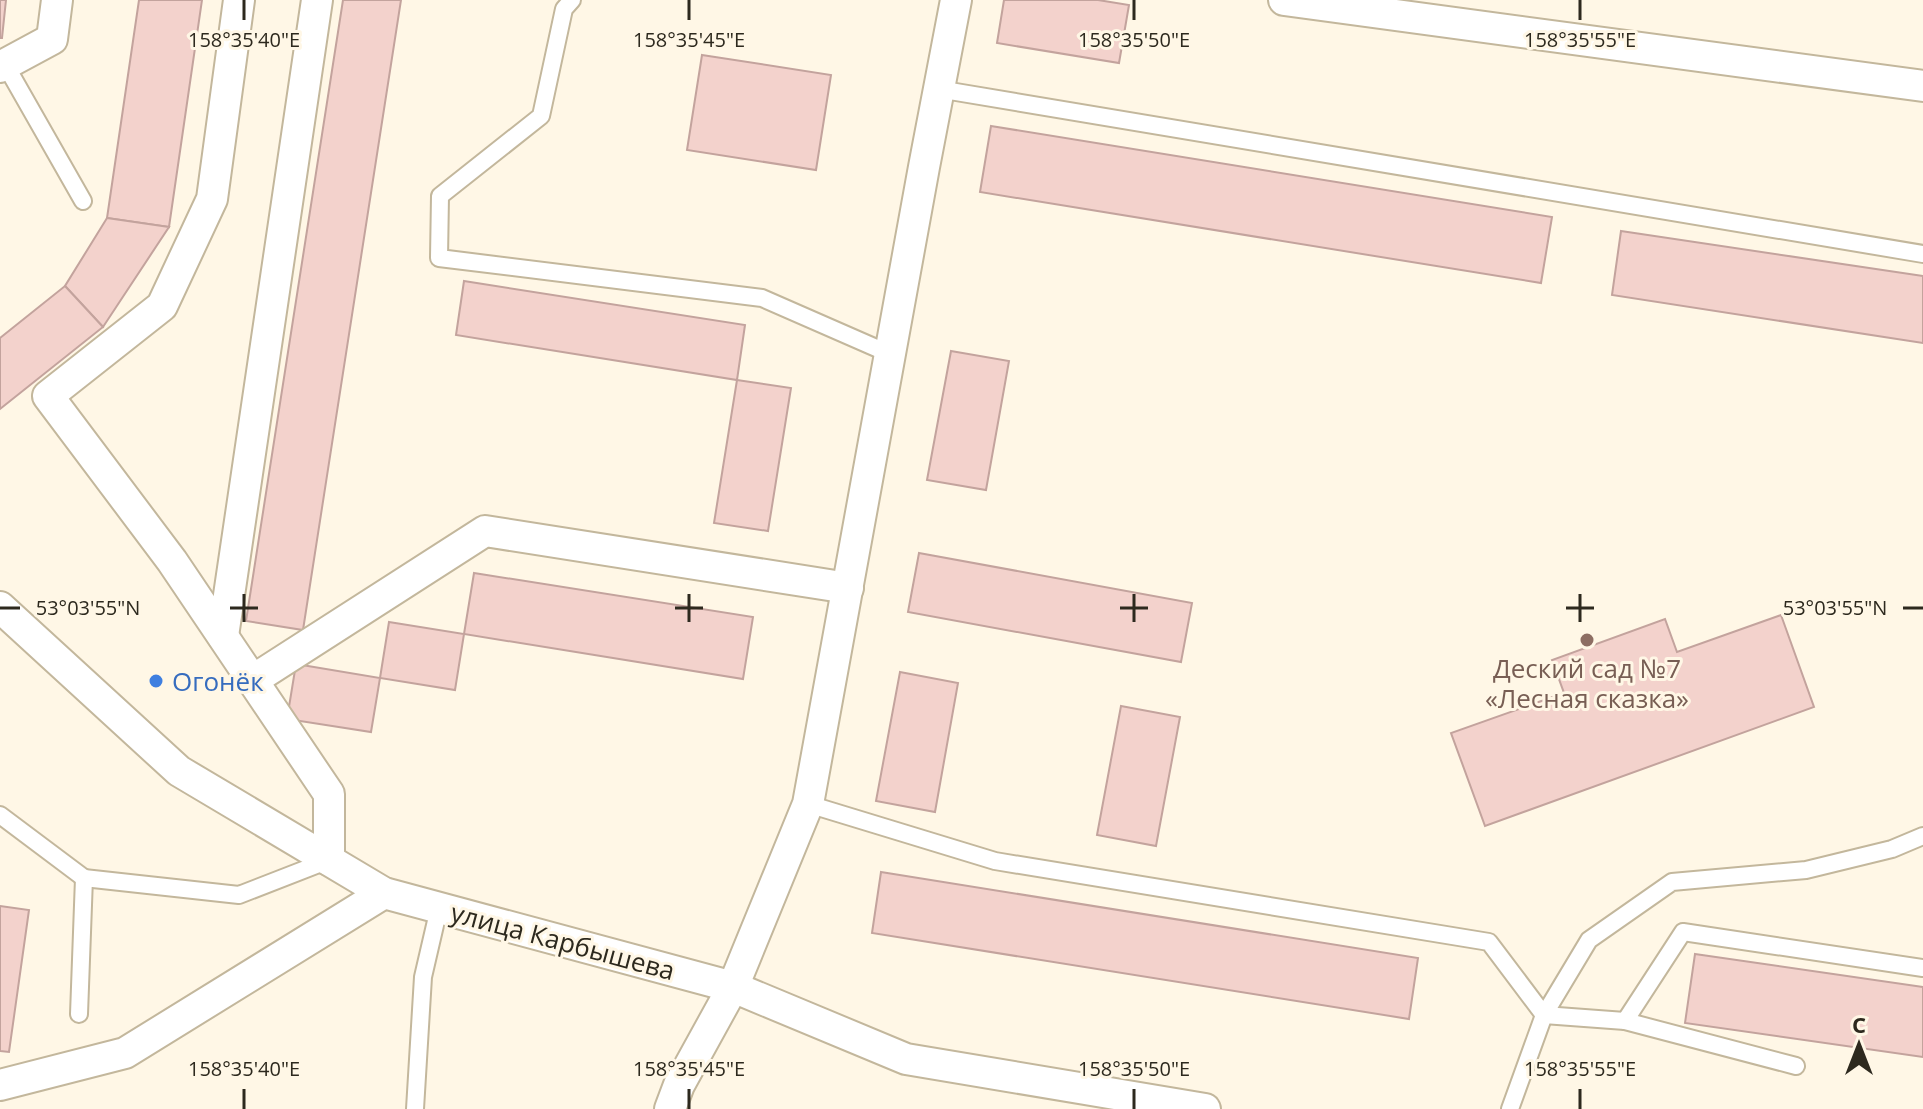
<svg xmlns="http://www.w3.org/2000/svg" width="1923" height="1109" font-family="'Open Sans',sans-serif">
<style>
.building{fill:#f3d2cc;stroke:#c3a39d;stroke-width:2}
.lines{fill:none;stroke-linecap:round;stroke-linejoin:round}
.service-casing{stroke:#c3b79c;stroke-width:20}
.minor-casing{stroke:#c3b79c;stroke-width:34}
.service{stroke:#fff;stroke-width:16}
.minor{stroke:#fff;stroke-width:30}
.ticks{fill:none;stroke:#2d291e;stroke-width:3}
.education-dot{fill:#8d6e63;stroke:#fff7e6;stroke-width:3}
.shop-dot{fill:#3f7fe0;stroke:#fff7e6;stroke-width:3}
.labels{text-anchor:middle;dominant-baseline:central;stroke-width:6;stroke-linejoin:round;paint-order:stroke}
.education-label{font-size:26px;fill:#785e54;stroke:#fff7e6}
.shop-label{font-size:26px;fill:#366cbe;stroke:#fff7e6;text-anchor:start}
.street-label{font-size:26px;fill:#2d291e;stroke:#fff7e6}
.ticks-label{font-size:20px;text-anchor:middle;fill:#2d291e;stroke:#fff7e6;stroke-width:6;stroke-linejoin:round;paint-order:stroke}
</style>
<rect width="100%" height="100%" fill="#fff7e6"/>
<!-- building -->
<g class="building">
<path d="M 0,0 L 6,0 L 2,38 L 0,38 Z"/>
<path d="M 139,0 L 202,0 L 169,227 L 107,218 Z"/>
<path d="M 343,0 L 401,0 L 303,630 L 246,621 Z"/>
<path d="M 1004,0 L 1098,0 L 1129,5 L 1119,63 L 997,43 Z"/>
<path d="M 702,55 L 831,75 L 816,170 L 687,150 Z"/>
<path d="M 991,126 L 1552,217 L 1541,283 L 980,192 Z"/>
<path d="M 107,218 L 169,227 L 103,327 L 65,286 Z"/>
<path d="M 1621,231 L 1923,276 L 1923,343 L 1612,295 Z"/>
<path d="M 464,281 L 745,325 L 737,380 L 456,335 Z"/>
<path d="M 65,286 L 103,327 L 0,409 L 0,338 Z"/>
<path d="M 951,351 L 1009,361 L 986,490 L 927,480 Z"/>
<path d="M 737,380 L 791,388 L 768,531 L 714,523 Z"/>
<path d="M 919,553 L 1192,603 L 1181,662 L 908,612 Z"/>
<path d="M 474,573 L 753,617 L 743,679 L 464,634 Z"/>
<path d="M 1781,615 L 1814,707 L 1485,826 L 1451,733 L 1564,693 L 1552,660 L 1665,619 L 1677,652 Z"/>
<path d="M 389,622 L 464,634 L 455,690 L 380,678 Z"/>
<path d="M 296,664 L 380,678 L 371,732 L 287,719 Z"/>
<path d="M 900,672 L 958,683 L 935,812 L 876,801 Z"/>
<path d="M 1121,706 L 1180,717 L 1156,846 L 1097,835 Z"/>
<path d="M 881,872 L 1418,958 L 1409,1019 L 872,933 Z"/>
<path d="M 0,906 L 29,910 L 9,1052 L 0,1051 Z"/>
<path d="M 1695,954 L 1923,987 L 1923,1057 L 1685,1023 Z"/>
</g>
<g class="lines">
<defs>
<g id="service">
<path d="M 572,0 L 564,9 L 541,116 L 440,196 L 439,258 L 762,298 L 890,354"/>
<path d="M 5,64 L 83,201"/>
<path d="M 938,89 L 1923,254"/>
<path d="M 808,804 L 995,861 L 1489,942 L 1544,1015 L 1510,1109"/>
<path d="M 0,815 L 84,878"/>
<path d="M 1923,836 L 1892,849 L 1806,870 L 1672,882 L 1589,940 L 1544,1015 L 1625,1021 L 1683,932 L 1923,968"/>
<path d="M 79,1014 L 84,878 L 239,895 L 329,860"/>
<path d="M 1625,1021 L 1796,1066"/>
<path d="M 415,1109 L 423,977 L 439,908"/>
</g>
<g id="minor">
<path d="M 239,0 L 212,199 L 162,306 L 48,396 L 172,561 L 329,794 L 329,860"/>
<path d="M 1284,0 L 1923,86"/>
<path d="M 0,67 L 52,39 L 57,0"/>
<path d="M 0,607 L 179,771 L 384,893 L 733,987 L 906,1059 L 1205,1109"/>
<path d="M 223,636 L 317,0"/>
<path d="M 253,680 L 485,531 L 848,588"/>
<path d="M 0,1085 L 125,1053 L 384,893"/>
<path d="M 670,1109 L 679,1085 L 733,987 L 808,804 L 924,167 L 956,0"/>
</g>
</defs>
<!-- service casing -->
<use href="#service" class="service-casing"/>
<!-- minor casing -->
<use href="#minor" class="minor-casing"/>
<!-- service -->
<use href="#service" class="service"/>
<!-- minor -->
<use href="#minor" class="minor"/>
</g>
<!-- ticks -->
<path class="ticks" d="M 244,0 L 244,20M 689,0 L 689,20M 1134,0 L 1134,20M 1580,0 L 1580,20M 244,594 L 244,622M 689,594 L 689,622M 1134,594 L 1134,622M 1580,594 L 1580,622M 0,608 L 20,608M 230,608 L 258,608M 675,608 L 703,608M 1120,608 L 1148,608M 1566,608 L 1594,608M 1903,608 L 1923,608M 244,1089 L 244,1109M 689,1089 L 689,1109M 1134,1089 L 1134,1109M 1580,1089 L 1580,1109"/>
<!-- markers -->
<circle class="education-dot" cx="1587" cy="640" r="8"/>
<circle class="shop-dot" cx="156" cy="681" r="8"/>
<g class="labels">
<!-- education labels -->
<g class="education-label">
<text x="1587" y="668">Деский сад №7<tspan x="1587" dy="30">«Лесная сказка»</tspan></text>
</g>
<!-- shop labels -->
<g class="shop-label">
<text x="172" y="681">Огонёк</text>
</g>
<!-- street labels -->
<g class="street-label">
<text transform="translate(563 941) rotate(15)">улица Карбышева</text>
</g>
</g>
<g class="ticks-label">
<text x="244" y="47">158°35'40"E</text>
<text x="689" y="47">158°35'45"E</text>
<text x="1134" y="47">158°35'50"E</text>
<text x="1580" y="47">158°35'55"E</text>
<text x="88" y="615">53°03'55"N</text>
<text x="1835" y="615">53°03'55"N</text>
<text x="244" y="1076">158°35'40"E</text>
<text x="689" y="1076">158°35'45"E</text>
<text x="1134" y="1076">158°35'50"E</text>
<text x="1580" y="1076">158°35'55"E</text>
</g>
<!-- north arrow -->
<g transform="translate(1859 1045)" stroke="#fff7e6" stroke-width="6" paint-order="stroke">
<path d="M0-6L14 30L0 20L-14 30Z" fill="#2d291e"/>
<text y="-12" font-size="22" font-weight="bold" text-anchor="middle" fill="#2d291e">С</text>
</g>
</svg>
